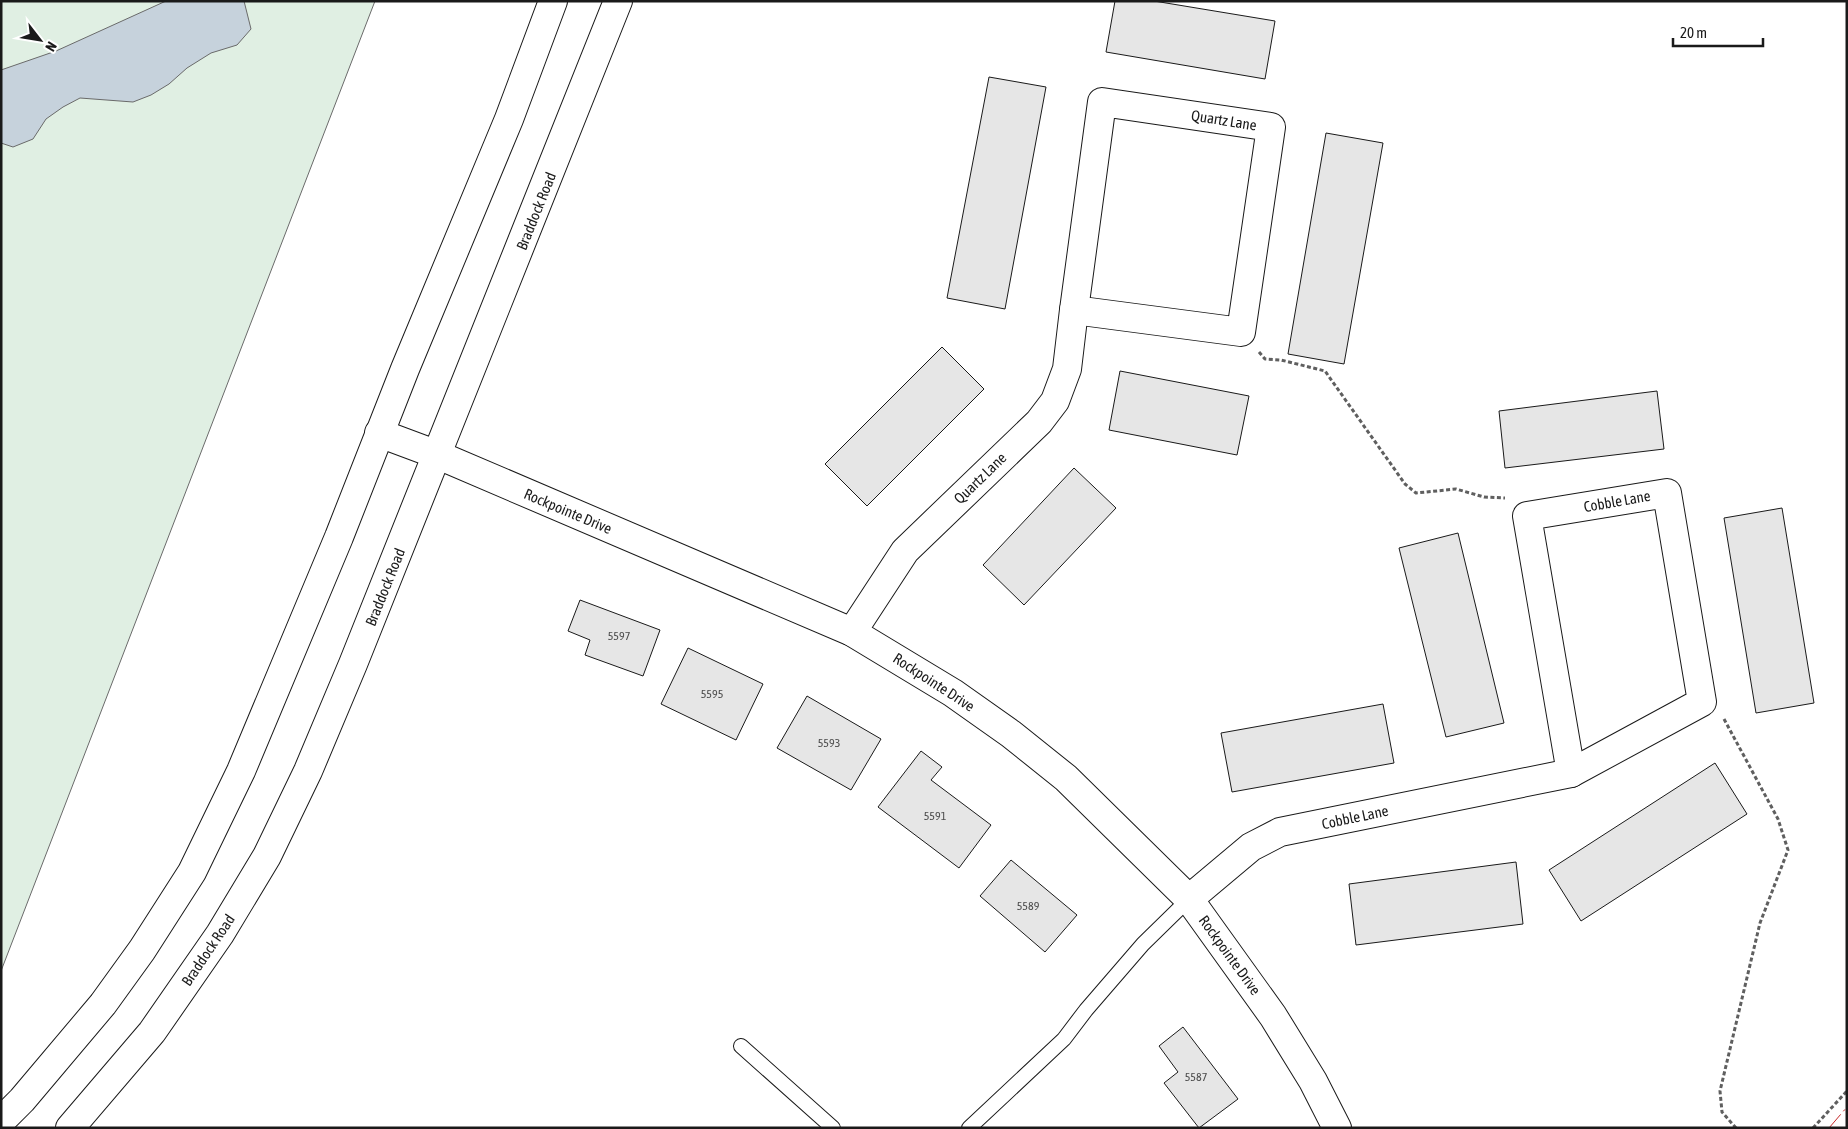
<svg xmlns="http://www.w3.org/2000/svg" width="1848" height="1129" font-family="'Asap Condensed',sans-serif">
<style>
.green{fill:#e0efe3;stroke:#6a6a6a}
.water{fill:#c6d2dc;stroke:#6a6a6a}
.building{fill:#e6e6e6;stroke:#1a1a1a}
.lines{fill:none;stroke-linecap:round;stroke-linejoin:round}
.lane-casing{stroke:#1a1a1a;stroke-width:16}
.street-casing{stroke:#1a1a1a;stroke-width:30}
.secondary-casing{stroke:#1a1a1a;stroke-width:30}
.path{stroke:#5f5f5f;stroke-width:3;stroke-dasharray:4 2.5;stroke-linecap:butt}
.lane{stroke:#fff;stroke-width:14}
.street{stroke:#fff;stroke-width:28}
.secondary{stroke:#fff;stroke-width:28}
.power{stroke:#c62828;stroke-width:1;stroke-dasharray:18 4 2.5 4;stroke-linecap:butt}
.labels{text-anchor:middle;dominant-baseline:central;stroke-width:4;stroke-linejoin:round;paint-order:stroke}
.number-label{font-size:12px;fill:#4d4d4d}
.street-label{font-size:15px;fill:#1a1a1a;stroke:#fff}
</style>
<rect width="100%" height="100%" fill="#fff"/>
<!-- green -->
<path class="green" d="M 1,1 L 375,1 L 1,971 Z"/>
<!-- water -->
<path class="water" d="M 166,1 L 244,1 L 251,29 L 237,45 L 211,53 L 187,68 L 169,84 L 151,95 L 133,102 L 80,98 L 63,107 L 46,119 L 33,139 L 13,147 L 1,143 L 1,70 L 56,51 Z"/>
<!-- building -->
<g class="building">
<path d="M 1115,1 L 1154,1 L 1275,21 L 1265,79 L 1106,52 Z"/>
<path d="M 989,77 L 1046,87 L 1005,309 L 947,298 Z"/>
<path d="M 1326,133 L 1383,143 L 1344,364 L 1288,354 Z"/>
<path d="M 942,347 L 984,389 L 867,506 L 825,464 Z"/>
<path d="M 1120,371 L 1249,396 L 1237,455 L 1109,430 Z"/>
<path d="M 1657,391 L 1664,449 L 1505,468 L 1499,411 Z"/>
<path d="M 1074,468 L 1116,508 L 1024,605 L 983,565 Z"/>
<path d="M 1782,508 L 1814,703 L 1756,713 L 1724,518 Z"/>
<path d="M 1458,533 L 1504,723 L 1446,737 L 1399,548 Z"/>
<path d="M 580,600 L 660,630 L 643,676 L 585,655 L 590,640 L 568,631 Z"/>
<path d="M 688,648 L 763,684 L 736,740 L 661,704 Z"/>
<path d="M 807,696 L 881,739 L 851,790 L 777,748 Z"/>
<path d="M 1383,704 L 1394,763 L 1232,792 L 1221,733 Z"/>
<path d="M 921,751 L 942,767 L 931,780 L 991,825 L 959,868 L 878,807 Z"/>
<path d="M 1715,763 L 1747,814 L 1581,921 L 1549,870 Z"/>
<path d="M 1011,860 L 1077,915 L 1045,952 L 980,896 Z"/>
<path d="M 1516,862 L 1523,924 L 1356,945 L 1349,884 Z"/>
<path d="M 1183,1027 L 1238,1099 L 1199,1128 L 1164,1083 L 1178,1072 L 1159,1046 Z"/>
</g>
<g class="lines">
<defs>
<g id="lane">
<path d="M 741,1046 L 833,1128"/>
<path d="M 969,1128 L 1064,1039 L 1086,1010 L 1143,944 L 1189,899"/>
</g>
<g id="street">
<path d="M 1102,102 L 1271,127 L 1241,332 L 1074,310 Z"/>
<path d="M 379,433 L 438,455 L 852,632 L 953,693 L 1011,734 L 1066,778 L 1189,899 L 1273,1016 L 1313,1081 L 1337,1128"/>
<path d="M 1667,493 L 1702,702 L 1571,773 L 1527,516 Z"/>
<path d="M 852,632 L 905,551 L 1039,422 L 1055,401 L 1067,369 L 1074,310"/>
<path d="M 1189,899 L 1251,847 L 1280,832 L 1571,773"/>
</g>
<g id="secondary">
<path d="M 1,1121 L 22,1100 L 103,1004 L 142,950 L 192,872 L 241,771 L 339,537 L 405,369 L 509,119 L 553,1"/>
<path d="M 70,1128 L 152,1032 L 220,934 L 267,856 L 308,771 L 353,664 L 618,1"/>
</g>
</defs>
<!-- lane casing -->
<use href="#lane" class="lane-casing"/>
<!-- street casing -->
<use href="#street" class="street-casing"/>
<!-- secondary casing -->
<use href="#secondary" class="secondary-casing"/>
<!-- path -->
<g class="path">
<path d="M 1259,352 L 1265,359 L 1281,360 L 1325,371 L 1405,484 L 1416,493 L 1456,489 L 1484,497 L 1505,498"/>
<path d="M 1724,719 L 1778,819 L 1788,850 L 1760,923 L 1720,1091 L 1722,1112 L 1736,1128"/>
<path d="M 1813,1128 L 1847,1091"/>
</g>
<!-- lane -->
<use href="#lane" class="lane"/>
<!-- street -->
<use href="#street" class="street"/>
<!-- secondary -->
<use href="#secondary" class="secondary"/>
<!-- power -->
<path class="power" d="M 1829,1128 L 1847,1107"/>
</g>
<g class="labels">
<!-- number labels -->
<g class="number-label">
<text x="619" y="636">5597</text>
<text x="712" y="694">5595</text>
<text x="829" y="743">5593</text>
<text x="935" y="816">5591</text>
<text x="1028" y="906">5589</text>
<text x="1196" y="1077">5587</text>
</g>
<!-- street labels -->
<g class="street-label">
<text transform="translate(1224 120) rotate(9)">Quartz Lane</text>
<text transform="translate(536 211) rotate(-68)">Braddock Road</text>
<text transform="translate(980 478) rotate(-44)">Quartz Lane</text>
<text transform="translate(1617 501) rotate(-10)">Cobble Lane</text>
<text transform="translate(568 511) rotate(23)">Rockpointe Drive</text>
<text transform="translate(385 587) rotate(-68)">Braddock Road</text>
<text transform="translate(934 682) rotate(33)">Rockpointe Drive</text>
<text transform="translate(1355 817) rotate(-12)">Cobble Lane</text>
<text transform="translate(208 950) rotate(-56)">Braddock Road</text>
<text transform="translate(1230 955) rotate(54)">Rockpointe Drive</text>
</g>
</g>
<!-- border -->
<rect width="1848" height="1129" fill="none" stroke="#1a1a1a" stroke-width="5"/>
<!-- north arrow -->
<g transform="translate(40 40) rotate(121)" stroke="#ffffff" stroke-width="4" paint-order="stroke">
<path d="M0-4L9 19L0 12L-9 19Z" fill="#1a1a1a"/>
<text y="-8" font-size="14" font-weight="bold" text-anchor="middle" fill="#1a1a1a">N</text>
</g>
<!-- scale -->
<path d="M1673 38v8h90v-8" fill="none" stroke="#1a1a1a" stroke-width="2.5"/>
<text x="1680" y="38" font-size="15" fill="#1a1a1a" stroke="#ffffff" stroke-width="4" paint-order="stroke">20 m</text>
</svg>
